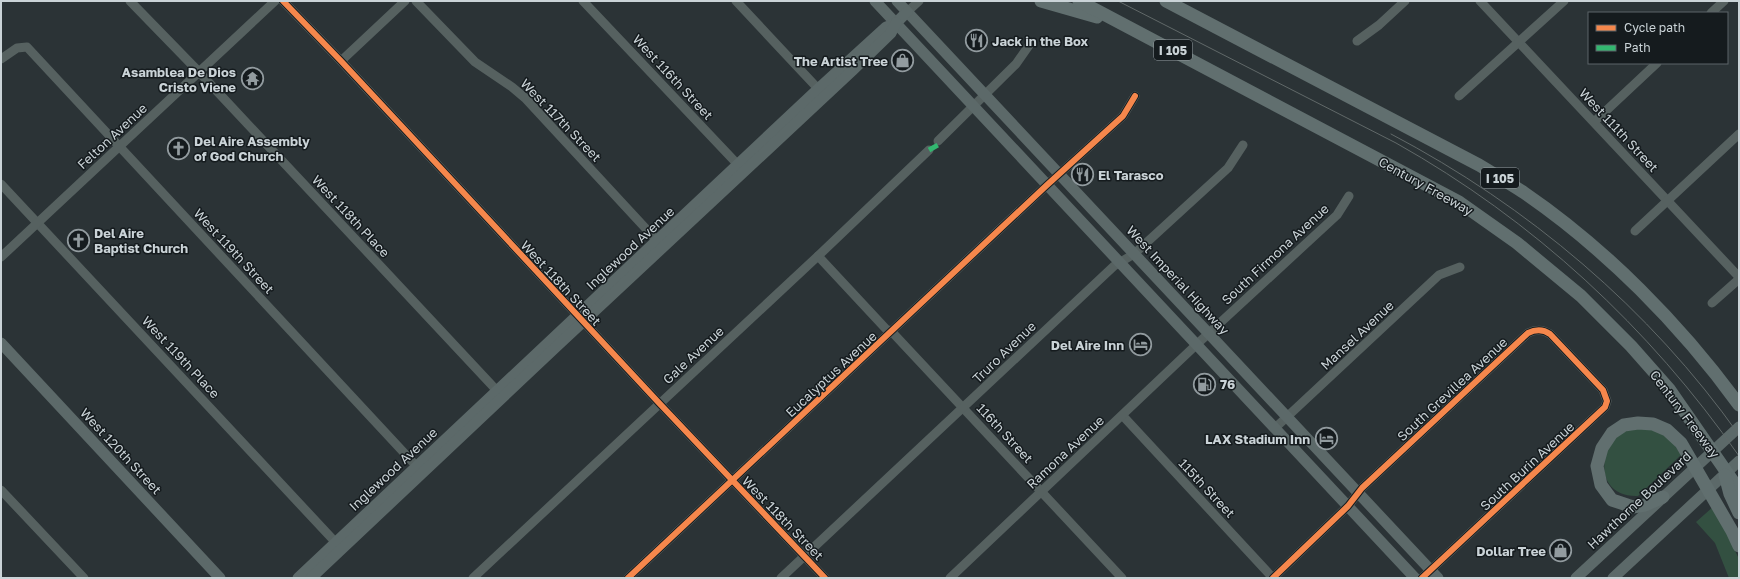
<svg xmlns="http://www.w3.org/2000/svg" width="1740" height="579" font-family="'Golos Text',sans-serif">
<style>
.green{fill:#335041}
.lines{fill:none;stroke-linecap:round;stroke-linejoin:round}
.minor{stroke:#566160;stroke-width:9}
.major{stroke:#5c6969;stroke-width:11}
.highway{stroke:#616f6f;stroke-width:13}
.tram{stroke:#616969;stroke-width:1}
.quiet{stroke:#33b770;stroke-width:5;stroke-dasharray:10 5;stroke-linecap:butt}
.cycleway-casing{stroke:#151b1e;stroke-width:8}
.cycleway{stroke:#f5874c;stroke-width:6}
.labels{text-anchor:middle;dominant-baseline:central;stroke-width:3;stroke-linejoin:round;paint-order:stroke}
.shield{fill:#151b1e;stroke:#949ca0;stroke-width:1}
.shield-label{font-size:12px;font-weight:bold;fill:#cad3d7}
.poi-label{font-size:13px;font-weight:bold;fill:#cad3d7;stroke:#151b1e;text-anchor:start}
.street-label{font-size:13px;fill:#cad3d7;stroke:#151b1e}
</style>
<rect width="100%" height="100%" fill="#2b3336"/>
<!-- green -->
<g class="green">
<path d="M 1636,427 L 1656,429 L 1672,441 L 1681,455 L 1638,496 C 1613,497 1599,479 1606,455 C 1607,451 1607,446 1609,443 C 1614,434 1627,430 1636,427 Z"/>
<path d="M 1714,506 L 1739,559 L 1739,578 L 1729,578 L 1715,543 L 1696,522 Z"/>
</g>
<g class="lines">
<!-- minor -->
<g class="minor">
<path d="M 130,1 L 199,72 L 501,395"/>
<path d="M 283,1 L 341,61 L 660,404 L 825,578"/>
<path d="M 416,1 L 475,62 L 512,87 L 525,98 L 661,245"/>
<path d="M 583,1 L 742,169"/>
<path d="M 736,1 L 823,94"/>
<path d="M 1480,1 L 1739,277"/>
<path d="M 907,12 L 919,1"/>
<path d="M 1711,13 L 1724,1"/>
<path d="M 1357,41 L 1379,25 L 1405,1"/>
<path d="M 1,59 L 17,48 L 27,47 L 421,471"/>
<path d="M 341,61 L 405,1"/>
<path d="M 1459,96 L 1564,1"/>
<path d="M 1594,122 L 1657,63"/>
<path d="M 938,141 L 1016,64 L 1030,44"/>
<path d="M 1,184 L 339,546"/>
<path d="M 1635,231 L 1739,134"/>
<path d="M 818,256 L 886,329 L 892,332 L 1122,578"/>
<path d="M 1,257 L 275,1"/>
<path d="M 1712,303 L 1739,279"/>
<path d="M 1123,416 L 1273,578"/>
<path d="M 1275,428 L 1439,275 L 1460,267"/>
<path d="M 1,490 L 84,578"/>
<path d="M 473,578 L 818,256 L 929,150"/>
<path d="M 628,578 L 1047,185 L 1123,116 L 1135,96"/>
<path d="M 781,578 L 1114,266 L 1134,254 L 1228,168 L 1243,145"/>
<path d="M 950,578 L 1196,345 L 1337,215 L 1349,196"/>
<path d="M 1273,578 L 1348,506 L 1362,488 L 1528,333 C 1536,329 1543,329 1550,334 L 1603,390 L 1607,401 L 1605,407 L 1422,578"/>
</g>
<!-- major -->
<g class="major">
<path d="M 875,1 L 1415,578"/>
<path d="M 897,1 L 1438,578"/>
<path d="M 1,343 L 220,578"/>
<path d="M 298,578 L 818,89 L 886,27 L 896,23 L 907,12"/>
<path d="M 311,578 L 556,347 L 853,70 L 891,33 L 896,23"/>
<path d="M 1576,578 L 1739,427"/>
<path d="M 1613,578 L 1739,461"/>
</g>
<!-- highway -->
<g class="highway">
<path d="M 1041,1 L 1097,17"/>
<path d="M 1079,1 L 1459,202 L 1517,243 L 1581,296 L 1631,346 L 1669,389 L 1739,490"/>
<path d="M 1166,1 L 1479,165 C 1494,174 1509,183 1523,192 C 1605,248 1681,325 1739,405"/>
<path d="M 1725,475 L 1730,494 L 1739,513"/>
<path d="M 1663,497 L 1645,505 L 1633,507 L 1612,500 L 1601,485 L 1597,466 L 1602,448 L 1612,433 L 1624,425 L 1638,423 L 1653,424 L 1667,430 L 1681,443 L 1732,531 L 1739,546"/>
</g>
<!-- tram -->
<g class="tram">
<path d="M 1118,1 L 1396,143 C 1533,220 1649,327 1739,456"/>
<path d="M 1391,134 C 1528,206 1650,309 1739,435"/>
</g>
<!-- quiet -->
<path class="quiet" d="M 929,150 L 938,145"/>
<defs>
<g id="cycleway">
<path d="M 283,1 L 341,61 L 660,404 L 825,578"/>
<path d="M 628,578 L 1047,185 L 1123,116 L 1135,96"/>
<path d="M 1273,578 L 1348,506 L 1362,488 L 1528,333 C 1536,329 1543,329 1550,334 L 1603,390 L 1607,401 L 1605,407 L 1422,578"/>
</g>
</defs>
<!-- cycleway casing -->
<use href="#cycleway" class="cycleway-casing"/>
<!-- cycleway -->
<use href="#cycleway" class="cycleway"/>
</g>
<!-- icons -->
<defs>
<symbol id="restaurant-ring" viewBox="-11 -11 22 22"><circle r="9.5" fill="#151b1e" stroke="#929b9f" stroke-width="1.5"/><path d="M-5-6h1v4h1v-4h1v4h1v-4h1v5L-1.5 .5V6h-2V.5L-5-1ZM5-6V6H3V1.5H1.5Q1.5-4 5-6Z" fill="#929b9f"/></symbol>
<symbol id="shop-ring" viewBox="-11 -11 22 22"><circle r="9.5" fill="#151b1e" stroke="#929b9f" stroke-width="1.5"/><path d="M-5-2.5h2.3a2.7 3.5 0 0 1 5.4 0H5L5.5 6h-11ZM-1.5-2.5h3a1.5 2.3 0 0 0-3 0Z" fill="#929b9f"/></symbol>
<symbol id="temple-ring" viewBox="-11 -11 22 22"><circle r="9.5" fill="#151b1e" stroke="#929b9f" stroke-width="1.5"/><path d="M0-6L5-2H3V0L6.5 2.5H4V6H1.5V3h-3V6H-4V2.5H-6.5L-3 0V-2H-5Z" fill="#929b9f"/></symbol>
<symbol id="church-ring" viewBox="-11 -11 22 22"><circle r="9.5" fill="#151b1e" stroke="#929b9f" stroke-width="1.5"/><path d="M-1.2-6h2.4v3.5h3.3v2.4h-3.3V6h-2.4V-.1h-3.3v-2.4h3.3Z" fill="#929b9f"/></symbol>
<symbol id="hotel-ring" viewBox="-11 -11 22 22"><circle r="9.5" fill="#151b1e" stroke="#929b9f" stroke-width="1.5"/><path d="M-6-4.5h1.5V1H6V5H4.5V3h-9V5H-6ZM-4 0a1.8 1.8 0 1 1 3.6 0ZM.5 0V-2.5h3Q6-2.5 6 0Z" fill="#929b9f"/></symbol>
<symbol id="fuel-ring" viewBox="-11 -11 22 22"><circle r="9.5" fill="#151b1e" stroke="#929b9f" stroke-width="1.5"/><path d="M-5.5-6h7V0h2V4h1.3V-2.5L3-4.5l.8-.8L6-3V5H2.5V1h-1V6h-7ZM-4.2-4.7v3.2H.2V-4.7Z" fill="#929b9f"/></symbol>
</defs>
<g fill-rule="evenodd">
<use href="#restaurant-ring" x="964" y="28" width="25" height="25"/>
<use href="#shop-ring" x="890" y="48" width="25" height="25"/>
<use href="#temple-ring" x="240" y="66" width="25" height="25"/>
<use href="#church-ring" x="166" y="136" width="25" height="25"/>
<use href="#restaurant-ring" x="1070" y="162" width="25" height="25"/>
<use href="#church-ring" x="66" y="228" width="25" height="25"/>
<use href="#hotel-ring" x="1128" y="332" width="25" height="25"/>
<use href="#fuel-ring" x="1192" y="372" width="25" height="25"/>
<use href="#hotel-ring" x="1314" y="426" width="25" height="25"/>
<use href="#shop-ring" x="1548" y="538" width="25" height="25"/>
</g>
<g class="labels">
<!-- shield labels -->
<g class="shield">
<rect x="1154" y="40" width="38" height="20" rx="3"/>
<rect x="1481" y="168" width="38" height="20" rx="3"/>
</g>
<g class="shield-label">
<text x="1173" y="50">I 105</text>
<text x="1500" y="178">I 105</text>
</g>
<!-- poi labels -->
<g class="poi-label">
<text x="992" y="41">Jack in the Box</text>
<text x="888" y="61" text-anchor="end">The Artist Tree</text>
<text x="236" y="72" text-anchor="end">Asamblea De Dios<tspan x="236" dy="15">Cristo Viene</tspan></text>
<text x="194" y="141">Del Aire Assembly<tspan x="194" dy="15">of God Church</tspan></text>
<text x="1098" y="175">El Tarasco</text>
<text x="94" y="233">Del Aire<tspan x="94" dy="15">Baptist Church</tspan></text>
<text x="1124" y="345" text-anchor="end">Del Aire Inn</text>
<text x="1220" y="384">76</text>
<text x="1310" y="439" text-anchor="end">LAX Stadium Inn</text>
<text x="1546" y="551" text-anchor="end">Dollar Tree</text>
</g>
<!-- street labels -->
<g class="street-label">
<text transform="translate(673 77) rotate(47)">West 116th Street</text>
<text transform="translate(561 120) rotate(46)">West 117th Street</text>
<text transform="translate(1619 130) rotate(47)">West 111th Street</text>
<text transform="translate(112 136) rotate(-43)">Felton Avenue</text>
<text transform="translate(1426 186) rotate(29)">Century Freeway</text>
<text transform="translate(351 216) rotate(47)">West 118th Place</text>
<text transform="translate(630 248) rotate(-43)">Inglewood Avenue</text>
<text transform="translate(234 251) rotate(47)">West 119th Street</text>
<text transform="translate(1275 254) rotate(-43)">South Firmona Avenue</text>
<text transform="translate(1178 280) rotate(47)">West Imperial Highway</text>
<text transform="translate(561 283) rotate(47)">West 118th Street</text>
<text transform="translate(1357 335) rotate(-43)">Mansel Avenue</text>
<text transform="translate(1004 352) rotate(-44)">Truro Avenue</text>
<text transform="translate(693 355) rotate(-43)">Gale Avenue</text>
<text transform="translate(181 357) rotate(47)">West 119th Place</text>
<text transform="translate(831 374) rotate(-43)">Eucalyptus Avenue</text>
<text transform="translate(1452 389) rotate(-43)">South Grevillea Avenue</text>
<text transform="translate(1685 414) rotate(53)">Century Freeway</text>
<text transform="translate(1005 433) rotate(47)">116th Street</text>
<text transform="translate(121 451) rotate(47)">West 120th Street</text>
<text transform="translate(1065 452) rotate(-43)">Ramona Avenue</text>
<text transform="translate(1527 466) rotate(-43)">South Burin Avenue</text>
<text transform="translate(393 469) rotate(-43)">Inglewood Avenue</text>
<text transform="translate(1207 488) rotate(47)">115th Street</text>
<text transform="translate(1639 500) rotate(-43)">Hawthorne Boulevard</text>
<text transform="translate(783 518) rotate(46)">West 118th Street</text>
</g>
</g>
<!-- border -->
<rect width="1740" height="579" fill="none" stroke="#cad3d7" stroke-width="4"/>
<!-- legend -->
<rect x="1588" y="12" width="140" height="52" fill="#151b1e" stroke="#5d6568"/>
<rect x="1596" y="25" width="20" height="6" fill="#f5874c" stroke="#5d6568"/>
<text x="1624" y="32" font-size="12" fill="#cad3d7">Cycle path</text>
<rect x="1596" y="45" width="20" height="6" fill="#33b770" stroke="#5d6568"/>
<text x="1624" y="52" font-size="12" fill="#cad3d7">Path</text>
</svg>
